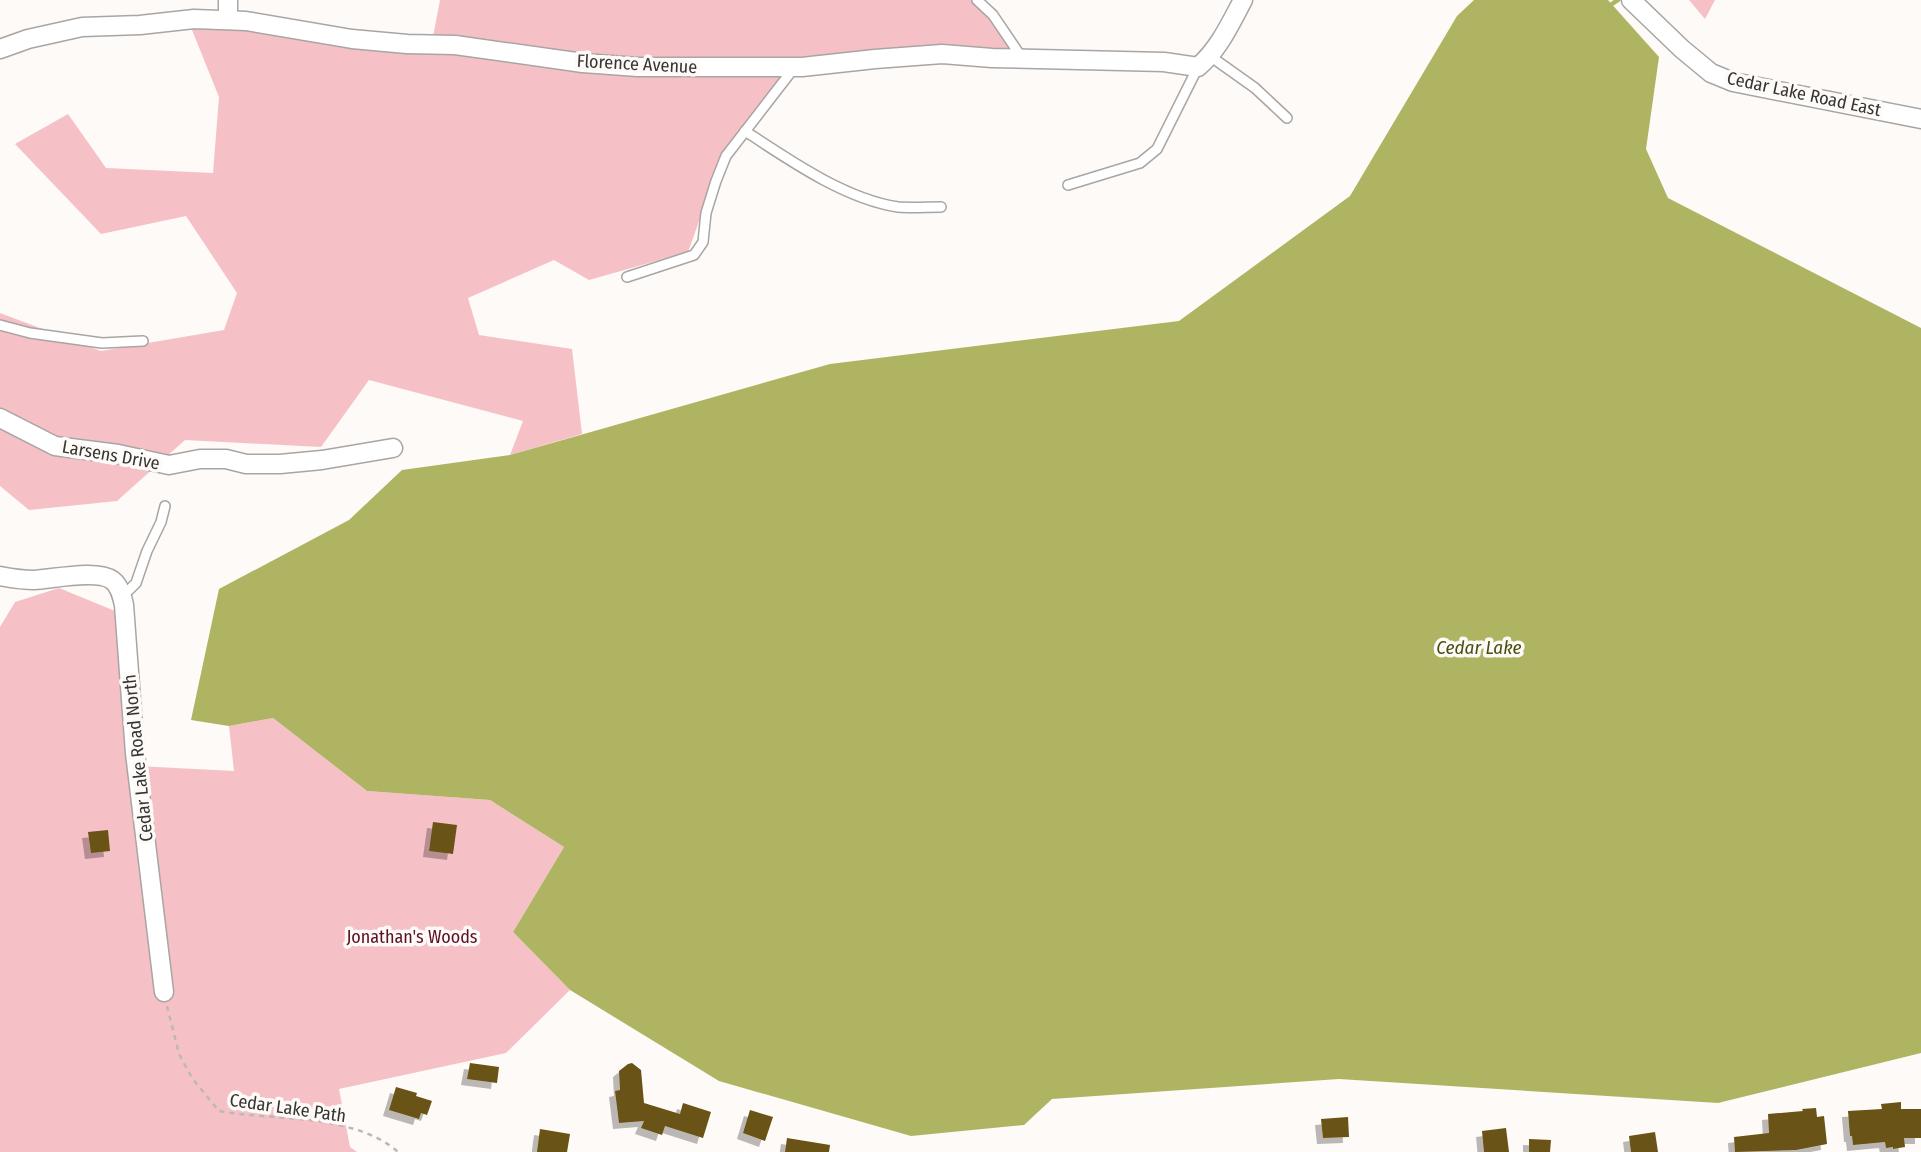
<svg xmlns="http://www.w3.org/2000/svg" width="1921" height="1152" font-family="'Fira Sans Condensed',sans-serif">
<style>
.green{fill:#f5c1c7}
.water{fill:#afb463}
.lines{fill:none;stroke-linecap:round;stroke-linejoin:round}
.stream{stroke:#afb463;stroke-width:4.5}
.building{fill:#6a5213;filter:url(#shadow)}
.service-casing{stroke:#a9a5a3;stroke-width:12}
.minor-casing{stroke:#a9a5a3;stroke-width:21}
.path{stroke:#bbb9b7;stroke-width:2.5;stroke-dasharray:5 5;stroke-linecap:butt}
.service{stroke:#fff;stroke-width:9}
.minor{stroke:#fff;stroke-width:18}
.labels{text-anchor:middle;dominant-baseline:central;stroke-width:7;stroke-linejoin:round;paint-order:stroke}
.street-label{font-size:18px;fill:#363534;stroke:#fdfaf7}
.park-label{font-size:18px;fill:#5b1024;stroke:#fdfaf7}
.water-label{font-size:19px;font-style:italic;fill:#4a4d0f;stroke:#fdfaf7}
</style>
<defs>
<filter id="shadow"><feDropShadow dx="-6" dy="6" stdDeviation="0" flood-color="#0004"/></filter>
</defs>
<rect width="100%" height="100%" fill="#fdfaf7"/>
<!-- green -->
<g class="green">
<path d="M 440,0 L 981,0 L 1022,56 L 796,68 L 721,160 L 688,252 L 589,280 L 554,260 L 468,298 L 479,335 L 572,349 L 582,434 L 510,455 L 523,421 L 369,380 L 321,447 L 185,440 L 117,501 L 29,510 L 0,486 L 0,313 L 101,351 L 224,330 L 237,293 L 186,216 L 101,234 L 15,144 L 68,114 L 106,168 L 213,173 L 219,97 L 188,20 L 431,47 Z"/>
<path d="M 1689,0 L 1715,0 L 1705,19 Z"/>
<path d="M 59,588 L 115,611 L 137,766 L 234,771 L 229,726 L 273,718 L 367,791 L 490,800 L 564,847 L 513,932 L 570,990 L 506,1053 L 339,1089 L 350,1147 L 357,1152 L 0,1152 L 0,627 L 15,602 Z"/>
</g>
<!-- water -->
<path class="water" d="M 1474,0 L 1608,0 L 1659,57 L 1646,149 L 1668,198 L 1921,328 L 1921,1053 L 1718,1103 L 1339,1079 L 1052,1099 L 1024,1125 L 911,1136 L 719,1081 L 570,990 L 513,932 L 564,847 L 490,800 L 367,791 L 273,718 L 229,726 L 191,720 L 219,589 L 349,520 L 402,470 L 510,455 L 830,364 L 1179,321 L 1350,196 L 1457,16 Z"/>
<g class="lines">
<!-- stream -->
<path class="stream" d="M 1612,4 L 1618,0"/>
</g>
<!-- building -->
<g class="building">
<path d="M 433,822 L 457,825 L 453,854 L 429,851 Z"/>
<path d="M 108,830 L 110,851 L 91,853 L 88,832 Z"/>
<path d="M 470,1063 L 499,1067 L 497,1083 L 467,1079 Z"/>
<path d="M 632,1063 L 641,1070 L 644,1103 L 680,1114 L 683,1103 L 711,1112 L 703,1138 L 665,1126 L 662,1135 L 641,1128 L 644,1121 L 619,1123 L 615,1091 L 620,1090 L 619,1071 L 628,1064 Z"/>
<path d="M 396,1087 L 417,1093 L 416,1096 L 432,1101 L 427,1115 L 421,1113 L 419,1119 L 389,1110 Z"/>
<path d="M 1901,1102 L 1901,1109 L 1921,1109 L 1921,1138 L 1904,1138 L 1905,1147 L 1893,1149 L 1893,1147 L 1886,1148 L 1885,1142 L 1853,1145 L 1852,1136 L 1850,1136 L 1848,1111 L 1882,1109 L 1881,1104 Z"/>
<path d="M 1816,1108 L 1817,1117 L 1824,1116 L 1827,1144 L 1796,1150 L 1735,1152 L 1734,1137 L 1769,1133 L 1768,1114 L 1803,1111 L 1802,1109 Z"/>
<path d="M 750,1110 L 773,1117 L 765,1141 L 743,1133 Z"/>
<path d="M 1348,1117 L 1349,1137 L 1323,1138 L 1321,1119 Z"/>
<path d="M 1506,1128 L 1509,1152 L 1484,1152 L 1482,1131 Z"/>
<path d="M 540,1129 L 570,1134 L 567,1152 L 537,1152 Z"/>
<path d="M 1655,1132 L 1658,1152 L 1631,1152 L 1629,1136 Z"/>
<path d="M 787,1138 L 830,1145 L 829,1152 L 785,1152 Z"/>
<path d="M 1529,1139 L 1551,1140 L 1550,1152 L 1529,1152 Z"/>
</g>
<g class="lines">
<defs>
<g id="service">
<path d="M 977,0 L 993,15 L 1022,58"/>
<path d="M 1210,56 L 1255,88 L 1287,118"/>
<path d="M 745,131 C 789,160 845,199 898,207 C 912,208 927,207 941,207"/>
<path d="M 1068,185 L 1140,163 L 1157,149 L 1198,67"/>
<path d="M 627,277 L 694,255 L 703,242 L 706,213 L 716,181 L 726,156 L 794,68"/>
<path d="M 0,325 L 30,333 L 102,343 L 143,341"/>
<path d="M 121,594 L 129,590 L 136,583 L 147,551 L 161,522 L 165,506"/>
</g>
<g id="minor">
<path d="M 1631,0 L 1682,49 L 1711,73 L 1733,82 L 1921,119"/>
<path d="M 228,20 L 228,0"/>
<path d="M 0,49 L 28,39 L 82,27 L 140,25 L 194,19 L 246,21 L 352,39 L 407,44 L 455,45 L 583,63 L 638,67 L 802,67 L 875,59 L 942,54 L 992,58 L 1164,62 L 1198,67 C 1219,49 1230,24 1243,0"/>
<path d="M 0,418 L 55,446 L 118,454 L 169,465 L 200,459 L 226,459 L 246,464 L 280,464 L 322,460 L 393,448"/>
<path d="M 0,576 C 11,578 22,580 34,580 C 53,579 97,569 112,580 C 120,586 122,596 124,605 L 135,753 L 164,992"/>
</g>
</defs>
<!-- service casing -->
<use href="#service" class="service-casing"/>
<!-- minor casing -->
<use href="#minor" class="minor-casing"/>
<!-- path -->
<path class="path" d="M 167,1006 L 179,1054 L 192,1078 L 219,1111 C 274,1121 354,1113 398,1152"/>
<!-- service -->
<use href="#service" class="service"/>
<!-- minor -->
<use href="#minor" class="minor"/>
</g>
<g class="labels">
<!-- street labels -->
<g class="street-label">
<text transform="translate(637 64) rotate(3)">Florence Avenue</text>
<text transform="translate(1804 94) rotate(12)">Cedar Lake Road East</text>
<text transform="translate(111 455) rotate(10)">Larsens Drive</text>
<text transform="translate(138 758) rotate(-96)">Cedar Lake Road North</text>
<text transform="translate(288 1108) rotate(8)">Cedar Lake Path</text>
</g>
<!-- park labels -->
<g class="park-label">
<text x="412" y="937">Jonathan's Woods</text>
</g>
<!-- water labels -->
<g class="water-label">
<text x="1479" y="647">Cedar Lake</text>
</g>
</g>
</svg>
